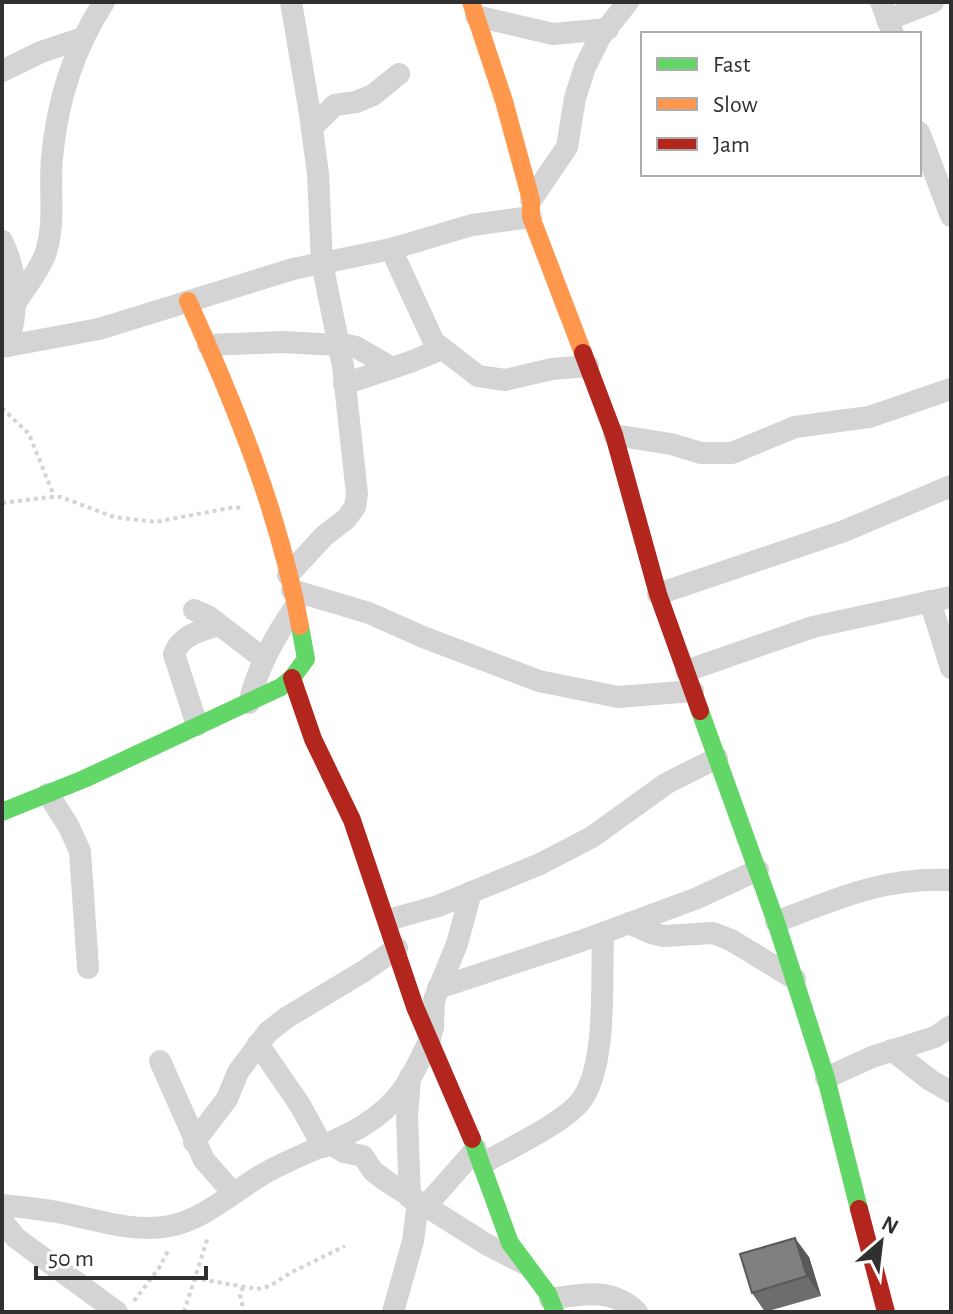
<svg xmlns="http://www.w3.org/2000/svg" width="953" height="1314" font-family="'Alegreya Sans',sans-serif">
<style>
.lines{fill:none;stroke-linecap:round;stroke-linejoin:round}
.path{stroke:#d4d4d4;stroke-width:4;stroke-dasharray:4 4;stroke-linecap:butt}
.street{stroke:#d4d4d4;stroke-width:22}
.fast{stroke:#63d668;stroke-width:18}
.slow{stroke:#ff974d;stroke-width:18}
.jam{stroke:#b3261e;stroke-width:18}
.wall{fill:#6d6d6d}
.shaded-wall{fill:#595959}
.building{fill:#7f7f7f;stroke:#595959;stroke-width:2}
</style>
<rect width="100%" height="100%" fill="#fff"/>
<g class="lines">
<!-- path -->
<g class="path">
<path d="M 2,408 L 29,434 L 54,496"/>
<path d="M 2,503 L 49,497 L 61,497 L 114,517 L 155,522 L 235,507 L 242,508"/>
<path d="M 194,1278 L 257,1289 L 270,1286 L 290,1273 L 345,1246"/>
<path d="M 243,1287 L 240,1295 L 244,1312"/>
<path d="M 134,1301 L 159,1268 L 169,1249"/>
<path d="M 184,1312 L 208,1237"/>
</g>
<!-- street -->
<g class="street">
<path d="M 881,2 L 893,34"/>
<path d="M 476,16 L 553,34 L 608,29"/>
<path d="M 887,20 L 933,2"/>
<path d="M 2,71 L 41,52 L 83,38"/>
<path d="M 312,127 L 335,105 L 356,102 L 373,95 L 399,74"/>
<path d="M 919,132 L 951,216"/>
<path d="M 531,200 L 567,147 L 575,98 L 585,67 L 600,37 L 628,2"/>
<path d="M 2,241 C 19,275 18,309 8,346"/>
<path d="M 391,249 L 434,342 L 478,376 L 505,380 L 552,369 L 588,366"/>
<path d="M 16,302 C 26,287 38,272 45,255 C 56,224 49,190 52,158 C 57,103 74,48 104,2"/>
<path d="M 338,343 L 356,347 L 392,368"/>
<path d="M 208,345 L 282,342 L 339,345"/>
<path d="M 2,347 L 99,329 L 293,269 L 391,249 L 472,225 L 531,217"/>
<path d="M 344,384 L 410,362 L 442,349"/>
<path d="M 614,435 L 671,444 L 701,453 L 732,453 L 795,427 L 869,417 L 951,389"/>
<path d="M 288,575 L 324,536 L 346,519 L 355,507 L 357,494 L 343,366 L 322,263 L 318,174 L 310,114 L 291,2"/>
<path d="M 292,590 L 369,613 L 423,637 L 539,681 L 618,697 L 693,691"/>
<path d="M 658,594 L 844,531 L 951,486"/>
<path d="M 930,601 L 951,668"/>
<path d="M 194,610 L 208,616 L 264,659"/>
<path d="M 686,671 L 813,627 L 951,597"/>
<path d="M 249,703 C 258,667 274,638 295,607"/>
<path d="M 197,725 L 174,654 C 181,635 200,631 218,625"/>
<path d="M 48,794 L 68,825 L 80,851 L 88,968"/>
<path d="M 388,920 L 438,906 L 540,864 L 592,837 L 667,783 L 717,758"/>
<path d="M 776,922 C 838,898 884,877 951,880"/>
<path d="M 629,923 L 651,933 L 664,936 L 713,933 L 731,940 L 795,979"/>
<path d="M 438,988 L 581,941 L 695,899 L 758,870"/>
<path d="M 429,1039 L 433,1028 L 434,1000 L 457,944 L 471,892"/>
<path d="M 258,1044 L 300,1105 L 323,1147"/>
<path d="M 892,1050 L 930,1080 L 951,1092"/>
<path d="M 160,1061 L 204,1160 L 233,1193"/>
<path d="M 410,1077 L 407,1117 L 410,1198"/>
<path d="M 826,1078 L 872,1057 L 935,1037 L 951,1026"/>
<path d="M 194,1142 L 227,1099 L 238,1072 L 268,1032 L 286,1018 L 364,971 L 397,948"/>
<path d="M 330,1144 L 344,1152 L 363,1156 L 373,1171 L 386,1181 L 486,1244 L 523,1263"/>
<path d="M 482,1164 C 508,1149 563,1123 580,1102 C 608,1068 601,977 603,933"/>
<path d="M 2,1205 C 22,1207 42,1209 62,1213 C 98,1220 133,1233 170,1226 C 204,1219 232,1193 260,1176 C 309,1146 369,1138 404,1088 C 414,1074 421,1056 430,1040"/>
<path d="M 425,1207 L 476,1149"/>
<path d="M 2,1221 L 16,1238 L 117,1312"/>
<path d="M 550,1299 C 582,1294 612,1287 637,1312"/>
<path d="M 393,1312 L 413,1241 L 418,1202"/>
</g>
<!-- fast -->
<g class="fast">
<path d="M 700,711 L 776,922 L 826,1078 L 859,1209"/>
<path d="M 2,812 L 84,779 L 281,687 L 292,678 L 306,659 L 300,626"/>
<path d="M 472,1139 L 510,1243 L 548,1294 L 555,1312"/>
</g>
<!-- slow -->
<g class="slow">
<path d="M 471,2 L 504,101 L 531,200 L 531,217 L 583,353"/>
<path d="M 188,301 C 235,405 279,512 300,626"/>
</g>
<!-- jam -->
<g class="jam">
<path d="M 583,353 L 614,435 L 658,594 L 700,711"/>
<path d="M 292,678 L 313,739 L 352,820 L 415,1007 L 472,1139"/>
<path d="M 859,1209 L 886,1312"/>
</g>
</g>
<!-- wall -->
<path class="wall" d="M 809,1257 L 821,1296 L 765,1312 L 752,1293 Z"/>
<!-- shaded-wall -->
<path class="shaded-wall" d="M 795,1238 L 809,1257 L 821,1296 L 807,1276 Z"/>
<!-- building -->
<path class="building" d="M 795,1238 L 807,1276 L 752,1293 L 740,1254 Z"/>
<!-- border -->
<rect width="953" height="1314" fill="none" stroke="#303030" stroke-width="8"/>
<!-- legend -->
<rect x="641" y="32" width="280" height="144" fill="#ffffff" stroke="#acacac" stroke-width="2"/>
<rect x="657" y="58" width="40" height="12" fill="#63d668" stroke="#acacac" stroke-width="2"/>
<text x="713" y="72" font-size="24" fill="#303030">Fast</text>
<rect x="657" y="98" width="40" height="12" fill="#ff974d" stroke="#acacac" stroke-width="2"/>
<text x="713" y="112" font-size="24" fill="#303030">Slow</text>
<rect x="657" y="138" width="40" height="12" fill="#b3261e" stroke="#acacac" stroke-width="2"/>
<text x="713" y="152" font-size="24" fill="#303030">Jam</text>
<!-- north arrow -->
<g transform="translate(881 1242) rotate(28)" stroke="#ffffff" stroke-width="6" paint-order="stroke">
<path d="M0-6L14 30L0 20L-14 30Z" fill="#303030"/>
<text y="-12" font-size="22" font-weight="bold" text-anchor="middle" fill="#303030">N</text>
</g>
<!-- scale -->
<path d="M36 1266v12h170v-12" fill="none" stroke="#303030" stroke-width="4"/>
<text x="48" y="1266" font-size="24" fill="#303030" stroke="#ffffff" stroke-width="6" paint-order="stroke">50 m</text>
</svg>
